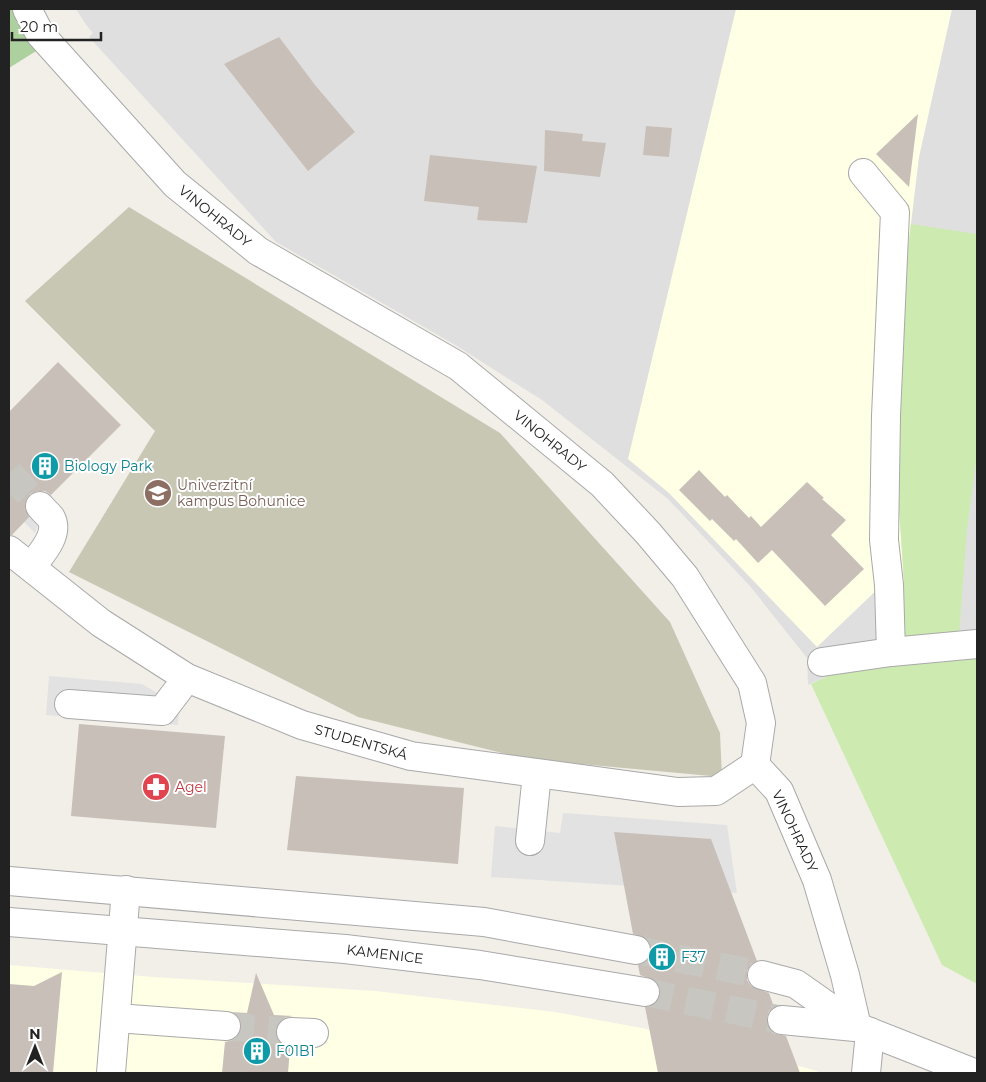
<svg xmlns="http://www.w3.org/2000/svg" width="986" height="1082" font-family="Montserrat,sans-serif">
<style>
.residential{fill:#e0dfdf}
.education{fill:#ffffe5}
.construction{fill:#c7c7b4}
.grass{fill:#cdebb0}
.forest{fill:#add19e}
.parking{fill:#e2e2e2}
.building{fill:#c7bfb8}
.lines{fill:none;stroke-linecap:round;stroke-linejoin:round}
.minor-tunnel{stroke:#c8c6c1;stroke-width:28;stroke-dasharray:28 14;stroke-linecap:butt}
.minor-casing{stroke:#a9a9a9;stroke-width:30}
.minor{stroke:#fff;stroke-width:28}
.labels{text-anchor:middle;dominant-baseline:central;stroke-width:4;stroke-linejoin:round;paint-order:stroke}
.street-label{font-size:14px;fill:#222;stroke:#fff}
.culture-label{font-size:14px;fill:#0d838f;stroke:#fff;text-anchor:start}
.education-label{font-size:14px;fill:#785e54;stroke:#fff;text-anchor:start}
.health-label{font-size:14px;fill:#be3a42;stroke:#fff;text-anchor:start}
</style>
<rect width="100%" height="100%" fill="#f2efe9"/>
<!-- residential -->
<path class="residential" d="M 76,9 L 977,9 L 977,656 L 836,672 L 808,685 L 807,658 L 750,586 L 668,499 L 542,400 L 457,346 L 276,242 L 89,37 L 93,33 L 87,26 Z"/>
<!-- education -->
<g class="education">
<path d="M 736,9 L 952,9 L 919,157 L 902,298 L 895,447 L 904,582 L 883,584 L 817,647 L 669,493 L 628,459 Z"/>
<path d="M 9,965 L 153,977 L 375,991 L 555,1012 L 652,1030 L 719,1044 L 817,1071 L 819,1073 L 9,1073 Z"/>
</g>
<!-- construction -->
<path class="construction" d="M 129,207 L 500,433 L 670,622 L 720,733 L 722,777 L 526,759 L 358,717 L 69,572 L 155,431 L 25,301 Z"/>
<!-- grass -->
<g class="grass">
<path d="M 911,224 L 977,234 L 977,453 L 967,530 L 959,636 L 905,641 L 904,582 L 895,447 L 902,298 Z"/>
<path d="M 977,656 L 977,984 L 942,965 L 811,684 L 836,672 Z"/>
</g>
<!-- forest -->
<path class="forest" d="M 9,9 L 13,9 L 41,48 L 9,68 Z"/>
<!-- parking -->
<g class="parking">
<path d="M 9,479 L 42,513 L 35,533 L 9,507 Z"/>
<path d="M 49,676 L 142,684 L 179,706 L 178,725 L 46,715 Z"/>
<path d="M 563,813 L 727,825 L 737,893 L 491,877 L 495,826 L 560,833 Z"/>
</g>
<!-- building -->
<g class="building">
<path d="M 279,37 L 315,85 L 355,132 L 308,171 L 224,64 Z"/>
<path d="M 918,114 L 909,187 L 876,154 Z"/>
<path d="M 646,126 L 672,128 L 669,157 L 643,155 Z"/>
<path d="M 545,130 L 583,134 L 582,141 L 606,143 L 600,177 L 544,171 Z"/>
<path d="M 430,155 L 537,166 L 527,223 L 477,220 L 479,207 L 424,201 Z"/>
<path d="M 58,362 L 121,425 L 51,495 L 45,491 L 38,491 L 30,494 L 26,500 L 25,508 L 29,517 L 12,535 L 9,535 L 9,412 Z"/>
<path d="M 699,470 L 725,497 L 727,495 L 749,518 L 751,516 L 761,527 L 807,482 L 824,498 L 822,499 L 846,520 L 831,535 L 864,569 L 825,606 L 772,550 L 758,563 L 736,539 L 734,541 L 712,519 L 710,521 L 679,490 Z"/>
<path d="M 79,724 L 225,736 L 216,828 L 71,816 Z"/>
<path d="M 296,776 L 464,788 L 458,864 L 287,850 Z"/>
<path d="M 614,832 L 711,839 L 757,961 L 751,964 L 747,971 L 747,980 L 751,986 L 769,993 L 774,1007 L 769,1011 L 767,1018 L 768,1026 L 773,1033 L 786,1036 L 800,1073 L 658,1073 L 645,1007 L 651,1006 L 657,1001 L 660,994 L 660,987 L 654,980 L 640,975 L 638,965 L 648,960 L 651,953 L 651,945 L 646,938 L 633,934 Z"/>
<path d="M 62,972 L 53,1073 L 9,1073 L 9,984 L 34,986 Z"/>
<path d="M 256,973 L 274,1015 L 293,1016 L 283,1018 L 278,1024 L 275,1031 L 277,1040 L 283,1045 L 290,1048 L 288,1073 L 222,1073 L 225,1042 L 233,1040 L 239,1034 L 241,1028 L 240,1019 L 235,1013 L 231,1012 L 247,1013 Z"/>
</g>
<g class="lines">
<!-- minor-tunnel -->
<g class="minor-tunnel">
<path d="M 9,473 L 40,506"/>
<path d="M 636,950 L 762,975"/>
<path d="M 645,992 L 782,1020"/>
<path d="M 226,1026 L 291,1032"/>
</g>
<defs>
<g id="minor">
<path d="M 27,9 L 40,34 L 175,184 L 258,251 L 458,366 L 602,484 L 648,533 L 685,577 L 752,683 L 761,723 L 755,765"/>
<path d="M 863,173 L 895,212 L 886,416 L 884,540 L 889,585 L 891,652"/>
<path d="M 9,550 L 101,623 L 187,678 L 302,725 L 411,756 L 678,792 L 716,791 L 755,765"/>
<path d="M 31,567 C 40,555 60,535 51,518 C 48,514 43,510 40,506"/>
<path d="M 822,662 L 891,652 L 977,644"/>
<path d="M 69,704 L 162,711 L 187,678"/>
<path d="M 755,765 L 779,791 L 817,880 L 845,975 L 857,1027"/>
<path d="M 530,841 L 537,774"/>
<path d="M 9,881 L 484,922 L 636,950"/>
<path d="M 9,922 L 345,949 L 480,965 L 645,992"/>
<path d="M 762,975 L 796,984 L 857,1027 L 974,1073"/>
<path d="M 116,1018 L 226,1026"/>
<path d="M 782,1020 L 855,1027"/>
<path d="M 291,1032 L 314,1033"/>
<path d="M 111,1073 L 126,890"/>
<path d="M 866,1073 L 870,1032"/>
</g>
</defs>
<!-- minor casing -->
<use href="#minor" class="minor-casing"/>
<!-- minor -->
<use href="#minor" class="minor"/>
</g>
<!-- icons -->
<defs>
<symbol id="building-disc" viewBox="-11 -11 22 22"><circle r="9.5" fill="#0f9aa8" stroke="#fff"/><path d="M-4-6H4V6H1V3H-1V6H-4ZM-2.5-4.3h1.7v1.8h-1.7ZM.8-4.3h1.7v1.8H.8ZM-2.5-1h1.7V.8h-1.7ZM.8-1h1.7V.8H.8Z" fill="#fff"/></symbol>
<symbol id="university-disc" viewBox="-11 -11 22 22"><circle r="9.5" fill="#8d6e63" stroke="#fff"/><path d="M0-5L7-2L0 1L-7-2ZM-4 1L0 2.5L4 1V4Q0 6-4 4Z" fill="#fff"/></symbol>
<symbol id="pharmacy-disc" viewBox="-11 -11 22 22"><circle r="9.5" fill="#e0444e" stroke="#fff"/><path d="M-2-6h4v4h4v4h-4v4h-4v-4h-4v-4h4Z" fill="#fff"/></symbol>
</defs>
<g fill-rule="evenodd">
<use href="#building-disc" x="29" y="450" width="32" height="32"/>
<use href="#university-disc" x="142" y="477" width="32" height="32"/>
<use href="#pharmacy-disc" x="140" y="771" width="32" height="32"/>
<use href="#building-disc" x="646" y="941" width="32" height="32"/>
<use href="#building-disc" x="241" y="1035" width="32" height="32"/>
</g>
<g class="labels">
<!-- street labels -->
<g class="street-label">
<text transform="translate(215 216) rotate(39)">VINOHRADY</text>
<text transform="translate(550 441) rotate(39)">VINOHRADY</text>
<text transform="translate(361 742) rotate(16)">STUDENTSKÁ</text>
<text transform="translate(795 831) rotate(65)">VINOHRADY</text>
<text transform="translate(385 954) rotate(7)">KAMENICE</text>
</g>
<!-- culture labels -->
<g class="culture-label">
<text x="64" y="466">Biology Park</text>
<text x="681" y="957">F37</text>
<text x="276" y="1051">F01B1</text>
</g>
<!-- education labels -->
<g class="education-label">
<text x="177" y="485">Univerzitní<tspan x="177" dy="16">kampus Bohunice</tspan></text>
</g>
<!-- health labels -->
<g class="health-label">
<text x="175" y="787">Agel</text>
</g>
</g>
<!-- border -->
<rect width="986" height="1082" fill="none" stroke="#222222" stroke-width="20"/>
<!-- north arrow -->
<g transform="translate(35 1047)" stroke="#ffffff" stroke-width="4" paint-order="stroke">
<path d="M0-4L9 19L0 12L-9 19Z" fill="#222222"/>
<text y="-8" font-size="14" font-weight="bold" text-anchor="middle" fill="#222222">N</text>
</g>
<!-- scale -->
<path d="M12 32v8h89v-8" fill="none" stroke="#222222" stroke-width="2.5"/>
<text x="20" y="32" font-size="15" fill="#222222" stroke="#ffffff" stroke-width="4" paint-order="stroke">20 m</text>
</svg>
